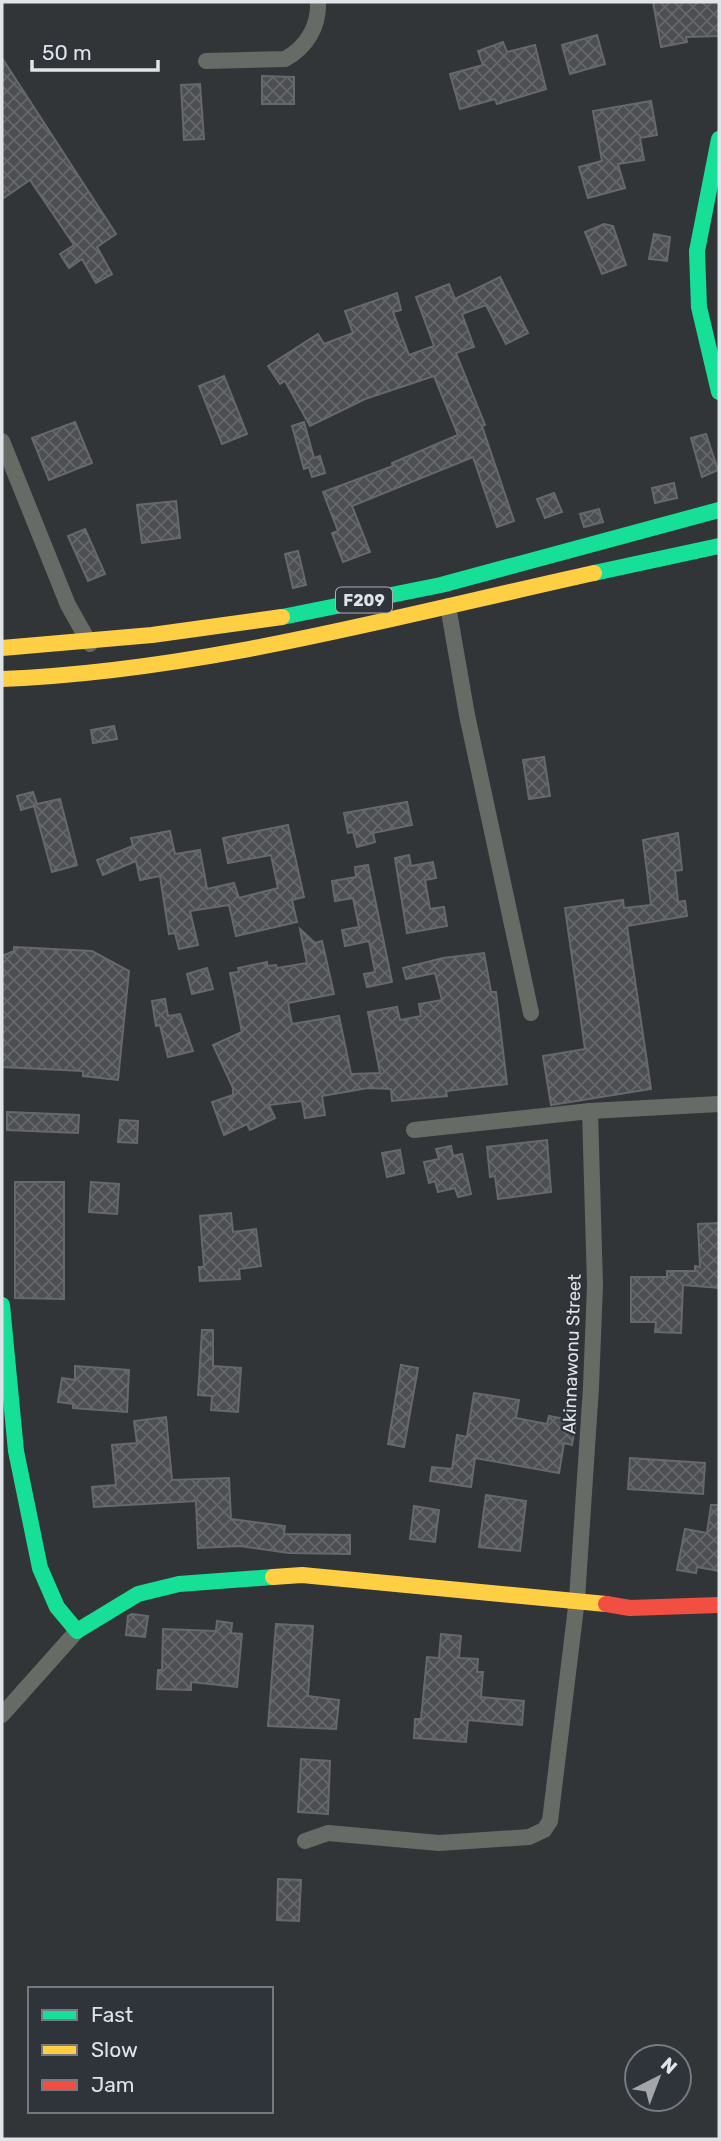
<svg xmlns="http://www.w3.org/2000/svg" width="721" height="2141" font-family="Rubik,sans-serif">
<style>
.building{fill:url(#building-cross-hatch);stroke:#66696c;stroke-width:2}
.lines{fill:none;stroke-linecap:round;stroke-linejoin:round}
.street{stroke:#676b65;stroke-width:16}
.fast{stroke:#16e098;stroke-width:16}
.slow{stroke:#ffcf43;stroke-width:16}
.jam{stroke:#f24e42;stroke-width:16}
.labels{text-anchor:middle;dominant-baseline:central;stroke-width:5;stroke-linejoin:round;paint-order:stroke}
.shield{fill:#2f343b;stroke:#abaeb4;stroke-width:2}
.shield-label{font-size:16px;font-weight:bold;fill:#e0e3e8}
.street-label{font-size:18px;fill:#e0e3e8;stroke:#2f343b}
</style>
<defs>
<pattern id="building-cross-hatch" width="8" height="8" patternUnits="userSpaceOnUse" patternTransform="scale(1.75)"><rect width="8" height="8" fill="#4c4e51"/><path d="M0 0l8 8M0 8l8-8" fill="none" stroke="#66676a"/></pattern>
</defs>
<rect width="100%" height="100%" fill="#323538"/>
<!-- building -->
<g class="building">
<path d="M 653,2 L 719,2 L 719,36 L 686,37 L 687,42 L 661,47 Z"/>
<path d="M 597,35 L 605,64 L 570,74 L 562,45 Z"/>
<path d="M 503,42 L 507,52 L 535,45 L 546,89 L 497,104 L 495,99 L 460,109 L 450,74 L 483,65 L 478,51 Z"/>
<path d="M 2,58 L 116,234 L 97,247 L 112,274 L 96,283 L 82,259 L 69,268 L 60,254 L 74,245 L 30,180 L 2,199 Z"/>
<path d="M 262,76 L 294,77 L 294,104 L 262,104 Z"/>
<path d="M 200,84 L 204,139 L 184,140 L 181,85 Z"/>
<path d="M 651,101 L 657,135 L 640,138 L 644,160 L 618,164 L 625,188 L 588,198 L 579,167 L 602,161 L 593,111 Z"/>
<path d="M 604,224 L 613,226 L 626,265 L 602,274 L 585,232 Z"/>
<path d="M 654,234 L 670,237 L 667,261 L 649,259 Z"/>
<path d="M 500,277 L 528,333 L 506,344 L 486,305 L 462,314 L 474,347 L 456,353 L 485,425 L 482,426 L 514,521 L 497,527 L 473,457 L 352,506 L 370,552 L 343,562 L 332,533 L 338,531 L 323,492 L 393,466 L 392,463 L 458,435 L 434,376 L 365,399 L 310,426 L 285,381 L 280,384 L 268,366 L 318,334 L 324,344 L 353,333 L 345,311 L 397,293 L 401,310 L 393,312 L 409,355 L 434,346 L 416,297 L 449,284 L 455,299 Z"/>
<path d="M 224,376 L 247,434 L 222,444 L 199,386 Z"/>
<path d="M 75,422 L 92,463 L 49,480 L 32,438 Z"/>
<path d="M 304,422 L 314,458 L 320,456 L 325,473 L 312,477 L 309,467 L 304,469 L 292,426 Z"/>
<path d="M 706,434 L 718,470 L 702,477 L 691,438 Z"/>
<path d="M 674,483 L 677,498 L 655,503 L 652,488 Z"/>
<path d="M 554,493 L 562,512 L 545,518 L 537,499 Z"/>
<path d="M 176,501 L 180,538 L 142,543 L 137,505 Z"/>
<path d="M 599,509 L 603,522 L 584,527 L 580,514 Z"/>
<path d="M 85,529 L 105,574 L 88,581 L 68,536 Z"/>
<path d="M 298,551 L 306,585 L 293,588 L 285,554 Z"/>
<path d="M 114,726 L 117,739 L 93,743 L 91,730 Z"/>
<path d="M 544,757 L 550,796 L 529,799 L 523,760 Z"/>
<path d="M 33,792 L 37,804 L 60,799 L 77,865 L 52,872 L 34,806 L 21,810 L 17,796 Z"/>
<path d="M 407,802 L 412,825 L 373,833 L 375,842 L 357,847 L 353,832 L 348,833 L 344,813 Z"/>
<path d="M 288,825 L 304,897 L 292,900 L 297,922 L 236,936 L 229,905 L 190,911 L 198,945 L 179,949 L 175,933 L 169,934 L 160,876 L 140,880 L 136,861 L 103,875 L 97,860 L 133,846 L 131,838 L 170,831 L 175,854 L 200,850 L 207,889 L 234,883 L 239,898 L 278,888 L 271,855 L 228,863 L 223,838 Z"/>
<path d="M 678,833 L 682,870 L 675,871 L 678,902 L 685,901 L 687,916 L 627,926 L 651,1089 L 551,1105 L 543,1056 L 585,1049 L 565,908 L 623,900 L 624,908 L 651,905 L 643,840 Z"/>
<path d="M 409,855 L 411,866 L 433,862 L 436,878 L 425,880 L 430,909 L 444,907 L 447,926 L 407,933 L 395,858 Z"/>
<path d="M 368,865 L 392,982 L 367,987 L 364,974 L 375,972 L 369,941 L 345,946 L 342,930 L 359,927 L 353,898 L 335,901 L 332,881 L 356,877 L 355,867 Z"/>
<path d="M 300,929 L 315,943 L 322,941 L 334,994 L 288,1003 L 292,1024 L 339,1016 L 351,1074 L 380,1073 L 368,1012 L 397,1007 L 400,1020 L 421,1016 L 419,1004 L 442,1000 L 435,973 L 406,979 L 403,968 L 443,958 L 484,953 L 491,992 L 496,992 L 507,1084 L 446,1091 L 447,1096 L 392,1101 L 391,1089 L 368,1088 L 322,1096 L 325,1115 L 305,1118 L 302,1101 L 269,1105 L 275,1118 L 250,1130 L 247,1124 L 224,1135 L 212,1102 L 233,1095 L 233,1088 L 213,1045 L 242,1032 L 230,973 L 239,972 L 238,968 L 267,962 L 267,966 L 276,965 L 277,968 L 307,963 Z"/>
<path d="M 14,947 L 92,951 L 129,971 L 118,1080 L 83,1076 L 83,1071 L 2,1067 L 2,956 L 14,951 Z"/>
<path d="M 207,968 L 213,989 L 192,994 L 187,974 Z"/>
<path d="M 165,999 L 168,1016 L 180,1014 L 193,1051 L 168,1057 L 160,1025 L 156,1026 L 152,1001 Z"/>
<path d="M 7,1112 L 79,1115 L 78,1133 L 7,1130 Z"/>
<path d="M 120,1120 L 138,1121 L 137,1143 L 118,1142 Z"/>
<path d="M 547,1140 L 551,1192 L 498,1199 L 495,1176 L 490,1177 L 487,1147 Z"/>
<path d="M 451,1146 L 453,1156 L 462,1154 L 471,1194 L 458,1197 L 455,1188 L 438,1192 L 435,1181 L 429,1183 L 424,1162 L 439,1159 L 436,1149 Z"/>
<path d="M 400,1150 L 404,1173 L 387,1177 L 382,1153 Z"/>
<path d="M 15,1182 L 64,1182 L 64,1299 L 15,1298 Z"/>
<path d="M 91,1182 L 119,1184 L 117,1214 L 89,1212 Z"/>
<path d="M 231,1213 L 233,1232 L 256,1229 L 261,1266 L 239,1269 L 240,1279 L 200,1281 L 199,1267 L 204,1267 L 200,1216 Z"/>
<path d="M 719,1223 L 719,1288 L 683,1285 L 681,1333 L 655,1332 L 656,1322 L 631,1322 L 631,1277 L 667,1277 L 667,1271 L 695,1271 L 695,1266 L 700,1267 L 698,1224 Z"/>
<path d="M 202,1330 L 213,1330 L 213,1366 L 241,1368 L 238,1412 L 211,1410 L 212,1396 L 198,1395 Z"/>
<path d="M 401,1365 L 418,1368 L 404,1447 L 388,1444 Z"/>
<path d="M 75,1366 L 129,1370 L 127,1412 L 73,1408 L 73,1404 L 58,1402 L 62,1378 L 75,1380 Z"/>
<path d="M 474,1393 L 519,1400 L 516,1418 L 547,1424 L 549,1416 L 576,1421 L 572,1445 L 564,1443 L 559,1473 L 475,1458 L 471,1487 L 430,1481 L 432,1467 L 452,1469 L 457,1435 L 467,1437 Z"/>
<path d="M 166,1417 L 172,1480 L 229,1478 L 231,1519 L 285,1526 L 284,1534 L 350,1535 L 350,1554 L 289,1553 L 240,1546 L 198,1548 L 196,1501 L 94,1507 L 92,1487 L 116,1485 L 112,1445 L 137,1443 L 134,1421 Z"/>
<path d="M 630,1458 L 705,1463 L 703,1494 L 628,1489 Z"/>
<path d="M 486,1495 L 526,1501 L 520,1551 L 479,1547 Z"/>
<path d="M 711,1505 L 719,1505 L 719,1571 L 697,1567 L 696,1573 L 677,1570 L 685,1529 L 707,1533 Z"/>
<path d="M 414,1506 L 439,1510 L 435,1542 L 410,1539 Z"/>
<path d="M 132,1614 L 148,1616 L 145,1637 L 126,1635 L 128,1616 Z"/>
<path d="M 217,1621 L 232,1623 L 231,1633 L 242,1634 L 237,1687 L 191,1682 L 191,1690 L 157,1689 L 158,1670 L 162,1670 L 163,1629 L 216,1631 Z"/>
<path d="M 276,1624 L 313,1626 L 308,1696 L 339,1700 L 336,1729 L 268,1726 Z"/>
<path d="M 441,1634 L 461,1636 L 459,1658 L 478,1659 L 477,1672 L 483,1672 L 481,1697 L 524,1701 L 522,1725 L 468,1720 L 466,1742 L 414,1738 L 415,1719 L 421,1719 L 427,1657 L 439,1658 Z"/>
<path d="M 301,1759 L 330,1761 L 328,1814 L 298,1812 Z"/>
<path d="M 278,1879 L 301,1880 L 299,1921 L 277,1920 Z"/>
</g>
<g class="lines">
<!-- street -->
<g class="street">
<path d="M 206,61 L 285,59 C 307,47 319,26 318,2"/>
<path d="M 2,441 L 68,605 L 90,644"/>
<path d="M 448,606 L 467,715 L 531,1013"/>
<path d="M 414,1130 L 590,1111 L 719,1104"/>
<path d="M 2,1715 L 77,1631"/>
<path d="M 305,1841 L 328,1833 L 439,1843 L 529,1837 L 544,1830 L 550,1821 L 577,1599 L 591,1387 L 595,1285 L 590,1111"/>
</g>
<!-- fast -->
<g class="fast">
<path d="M 719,139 L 697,251 L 699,307 L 719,392"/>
<path d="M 594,573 L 719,546"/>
<path d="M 282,617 L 441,585 L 719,510"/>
<path d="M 2,1305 L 16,1451 L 40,1568 L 57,1607 L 77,1631 L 138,1594 L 179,1584 L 273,1577"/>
</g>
<!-- slow -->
<g class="slow">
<path d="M 2,648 L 152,635 L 282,617"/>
<path d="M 2,679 C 202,671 398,616 594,573"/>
<path d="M 273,1577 L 302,1575 L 606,1604"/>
</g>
<!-- jam -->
<path class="jam" d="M 606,1604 L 630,1608 L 719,1605"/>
</g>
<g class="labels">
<!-- shield labels -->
<rect class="shield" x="336" y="587.5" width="56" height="25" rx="5"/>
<g class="shield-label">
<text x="364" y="600">F209</text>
</g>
<!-- street labels -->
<g class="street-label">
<text transform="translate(572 1354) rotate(-88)">Akinnawonu Street</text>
</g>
</g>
<!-- border -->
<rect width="721" height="2141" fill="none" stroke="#e0e3e8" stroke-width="7"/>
<!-- legend -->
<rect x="28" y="1987" width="245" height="126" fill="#2f343b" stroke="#767a80" stroke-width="2"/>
<rect x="42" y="2010" width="35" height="10" fill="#16e098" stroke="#767a80" stroke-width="2"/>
<text x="91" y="2022" font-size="21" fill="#e0e3e8">Fast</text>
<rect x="42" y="2045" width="35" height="10" fill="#ffcf43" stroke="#767a80" stroke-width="2"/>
<text x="91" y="2057" font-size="21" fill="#e0e3e8">Slow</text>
<rect x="42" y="2080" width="35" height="10" fill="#f24e42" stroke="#767a80" stroke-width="2"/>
<text x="91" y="2092" font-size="21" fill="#e0e3e8">Jam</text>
<!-- north arrow -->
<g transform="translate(658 2078) rotate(42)"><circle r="33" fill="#2f343b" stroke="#767a80" stroke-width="2"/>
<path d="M0-5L12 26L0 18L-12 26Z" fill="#a3a6aa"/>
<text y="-10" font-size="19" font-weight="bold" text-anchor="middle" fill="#e0e3e8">N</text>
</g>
<!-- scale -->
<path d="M32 60v10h126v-10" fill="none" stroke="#e0e3e8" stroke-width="3.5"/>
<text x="42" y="60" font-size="21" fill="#e0e3e8" stroke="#2f343b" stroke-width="5" paint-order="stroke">50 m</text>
</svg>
